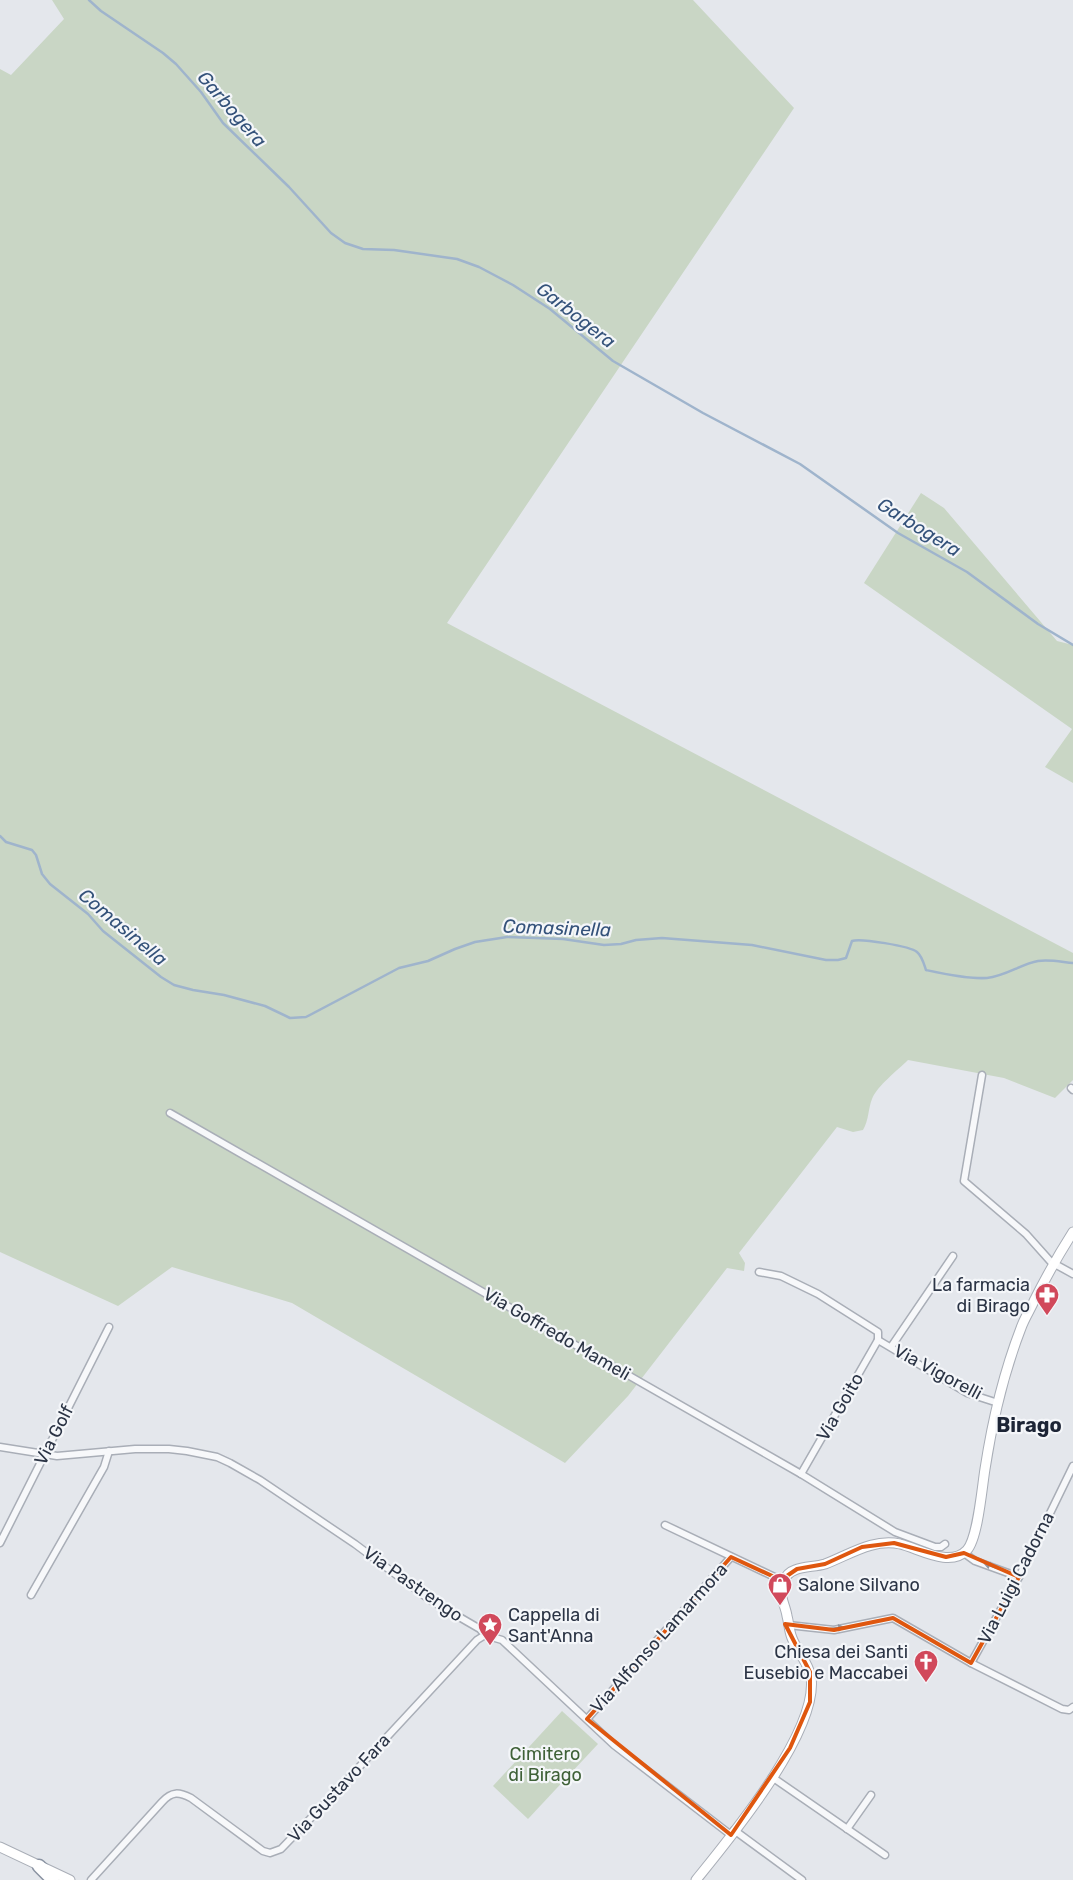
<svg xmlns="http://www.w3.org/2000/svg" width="1073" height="1880" font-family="Rubik,sans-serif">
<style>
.green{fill:#c9d6c5}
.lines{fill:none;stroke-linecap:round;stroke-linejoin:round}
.stream{stroke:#9fb4cc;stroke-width:2.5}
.street-casing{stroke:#a9aeb7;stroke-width:9}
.secondary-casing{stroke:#a9aeb7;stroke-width:11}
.highway-casing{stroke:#8b94a3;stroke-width:15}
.street{stroke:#f7f8fa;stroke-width:6}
.secondary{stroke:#fff;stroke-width:9}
.highway{stroke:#fff;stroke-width:12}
.oneway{fill:#9196a0}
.marked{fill:none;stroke:#df570f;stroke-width:4;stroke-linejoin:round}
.labels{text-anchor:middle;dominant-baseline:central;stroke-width:4.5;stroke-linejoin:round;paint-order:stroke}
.poi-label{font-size:18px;fill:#2b3445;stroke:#f4f6f9;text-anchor:end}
.street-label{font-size:18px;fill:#2b3445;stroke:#f4f6f9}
.park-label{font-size:18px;fill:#3f6138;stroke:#f4f6f9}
.water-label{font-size:19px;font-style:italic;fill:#34527a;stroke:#f4f6f9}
.quarter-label{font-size:20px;font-weight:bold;fill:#1d2536;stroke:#f4f6f9}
</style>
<rect width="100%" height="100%" fill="#e4e7ec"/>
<!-- green -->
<g class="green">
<path d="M 52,0 L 693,0 L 794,108 L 447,623 L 1073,953 L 1073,1080 L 1055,1098 L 1004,1078 L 908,1060 C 898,1070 877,1086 872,1099 C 868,1109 869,1120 863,1130 L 853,1132 L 837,1127 L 739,1253 L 745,1263 L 744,1271 L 727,1268 L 628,1396 L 565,1463 L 292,1303 L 172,1267 L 118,1306 L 0,1252 L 0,69 L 11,75 L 64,19 Z"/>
<path d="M 921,493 L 944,508 L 1057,641 L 1073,645 L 1073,783 L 1045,767 L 1072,729 L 864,583 Z"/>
<path d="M 562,1711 L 598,1744 L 528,1819 L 493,1786 Z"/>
</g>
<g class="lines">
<!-- stream -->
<g class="stream">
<path d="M 89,0 L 101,11 L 163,53 L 176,64 L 201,92 L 223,123 L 289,187 L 331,233 L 345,243 L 363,249 L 394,250 L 457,259 L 479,267 L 513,285 L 550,309 L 613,361 L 703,413 L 800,464 L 898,533 L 967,572 L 1038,624 L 1073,645"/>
<path d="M 0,836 L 6,842 L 32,850 L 36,855 L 42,874 L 50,884 L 88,914 L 103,931 L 161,977 L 174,985 L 193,990 L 224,995 L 265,1006 L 290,1018 L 306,1017 L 399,968 L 428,961 L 455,949 L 475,942 L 507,937 L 563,939 L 604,945 L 621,944 L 636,940 L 662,938 L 752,945 L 826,960 L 838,960 L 846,958 L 852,941 C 860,938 910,946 917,952 C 922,956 924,964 926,970 C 945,974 968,979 987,978 C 1006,976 1021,964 1038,961 C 1049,959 1062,962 1073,963"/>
</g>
<defs>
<g id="street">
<path d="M 982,1075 L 964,1181 L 1026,1234 L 1051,1262 L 1073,1274"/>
<path d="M 1071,1088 L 1073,1090"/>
<path d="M 170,1113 L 801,1474 L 895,1532 L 935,1547 L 941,1547 L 945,1544"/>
<path d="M 759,1272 L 781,1276 L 818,1294 L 878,1332 L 878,1340"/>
<path d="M 878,1340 L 967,1393 L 998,1403"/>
<path d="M 891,1347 L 953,1256"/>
<path d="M 0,1447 L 57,1456 L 135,1449 L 169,1449 L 187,1451 L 217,1457 L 230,1463 L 260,1480 L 355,1544 L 430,1600 L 480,1629 L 485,1635 L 502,1640 L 614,1745 L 731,1835"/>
<path d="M 801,1474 L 878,1340"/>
<path d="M 665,1525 L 783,1581"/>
<path d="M 0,1543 L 109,1327"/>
<path d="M 964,1553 L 975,1561 L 1019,1577"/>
<path d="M 31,1595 L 104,1467 L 109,1451"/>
<path d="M 788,1625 L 834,1630 L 893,1618 L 971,1663 L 1062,1709 L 1069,1710 L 1073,1707"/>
<path d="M 971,1663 L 1019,1577 L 1073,1466"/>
<path d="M 587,1719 L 731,1557"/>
<path d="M 772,1777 L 885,1855"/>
<path d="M 847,1829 L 871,1795"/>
<path d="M 734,1830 L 802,1880"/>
<path d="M 91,1880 L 162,1802 C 172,1791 179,1792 191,1798 L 263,1851 L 270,1853 L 281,1849 L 335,1793 L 477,1640 L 485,1635"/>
</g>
<g id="secondary">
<path d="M 0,1847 L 70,1880"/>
<path d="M 696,1880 C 730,1838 819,1731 811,1677 C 808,1662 797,1651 792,1638 C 789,1631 789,1623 787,1616 C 786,1608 781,1599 781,1591 C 781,1588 782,1584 783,1582 C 785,1577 789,1572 795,1570 C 804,1566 815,1567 825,1564 C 849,1555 873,1538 900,1544 C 920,1549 950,1568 967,1550 C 978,1538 982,1487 985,1469 C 992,1423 1004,1372 1021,1328 C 1024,1319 1030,1310 1034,1301 C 1046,1277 1059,1254 1073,1232"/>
</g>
<path id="highway" d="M 39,1866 L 53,1880"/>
</defs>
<!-- street casing -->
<use href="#street" class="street-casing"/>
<!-- secondary casing -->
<use href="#secondary" class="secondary-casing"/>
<!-- highway casing -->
<use href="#highway" class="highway-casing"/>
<!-- street -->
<use href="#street" class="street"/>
<!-- secondary -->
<use href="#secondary" class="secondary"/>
<!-- highway -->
<use href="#highway" class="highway"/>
</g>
<!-- one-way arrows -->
<defs><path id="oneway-solid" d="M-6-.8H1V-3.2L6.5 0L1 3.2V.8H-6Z" transform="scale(1.25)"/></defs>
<g class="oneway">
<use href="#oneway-solid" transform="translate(991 1566) rotate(-160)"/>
<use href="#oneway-solid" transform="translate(837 1628) rotate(-6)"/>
</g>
<!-- marked area -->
<path class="marked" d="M 894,1543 L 946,1557 L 964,1553 L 1019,1577 L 971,1663 L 893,1618 L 834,1630 L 785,1624 L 810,1672 L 810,1702 L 790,1748 L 731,1835 L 587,1719 L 731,1557 L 781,1580 L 797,1569 L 825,1564 L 862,1547 Z"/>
<!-- icons -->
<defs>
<symbol id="pharmacy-pin" viewBox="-11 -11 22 30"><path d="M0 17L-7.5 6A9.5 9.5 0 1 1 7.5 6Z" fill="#d1495b" stroke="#f4f6f9"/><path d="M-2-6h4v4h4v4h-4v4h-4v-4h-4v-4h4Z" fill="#fff"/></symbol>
<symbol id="shop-pin" viewBox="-11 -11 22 30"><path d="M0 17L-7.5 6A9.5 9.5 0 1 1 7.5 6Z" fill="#d1495b" stroke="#f4f6f9"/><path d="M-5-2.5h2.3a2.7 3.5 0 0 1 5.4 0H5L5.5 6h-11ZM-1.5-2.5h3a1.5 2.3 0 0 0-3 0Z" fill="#fff"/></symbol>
<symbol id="sight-pin" viewBox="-11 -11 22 30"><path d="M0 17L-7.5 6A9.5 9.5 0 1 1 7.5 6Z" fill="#d1495b" stroke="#f4f6f9"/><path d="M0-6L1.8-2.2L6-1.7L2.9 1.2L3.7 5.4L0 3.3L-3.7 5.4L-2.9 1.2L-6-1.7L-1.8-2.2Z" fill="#fff"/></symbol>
<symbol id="church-pin" viewBox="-11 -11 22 30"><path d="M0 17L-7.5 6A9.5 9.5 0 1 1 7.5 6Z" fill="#d1495b" stroke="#f4f6f9"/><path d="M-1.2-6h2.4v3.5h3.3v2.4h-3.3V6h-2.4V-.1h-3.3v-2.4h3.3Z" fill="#fff"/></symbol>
</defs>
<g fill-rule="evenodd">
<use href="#pharmacy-pin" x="1033" y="1281" width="28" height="38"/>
<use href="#shop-pin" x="766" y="1571" width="28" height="38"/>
<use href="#sight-pin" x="476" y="1611" width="28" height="38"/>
<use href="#church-pin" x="912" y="1648" width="28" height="38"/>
</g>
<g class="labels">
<!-- poi labels -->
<g class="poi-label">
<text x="1030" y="1285">La farmacia<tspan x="1030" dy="21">di Birago</tspan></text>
<text x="798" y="1585" text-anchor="start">Salone Silvano</text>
<text x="508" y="1615" text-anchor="start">Cappella di<tspan x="508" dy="21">Sant'Anna</tspan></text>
<text x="908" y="1652">Chiesa dei Santi<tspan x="908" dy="21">Eusebio e Maccabei</tspan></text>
</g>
<!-- street labels -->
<g class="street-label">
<text transform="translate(557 1334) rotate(30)">Via Goffredo Mameli</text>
<text transform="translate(938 1372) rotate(28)">Via Vigorelli</text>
<text transform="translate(840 1407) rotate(-60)">Via Goito</text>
<text transform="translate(54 1435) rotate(-63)">Via Golf</text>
<text transform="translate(1016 1578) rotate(-63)">Via Luigi Cadorna</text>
<text transform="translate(413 1584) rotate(35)">Via Pastrengo</text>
<text transform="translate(659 1638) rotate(-48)">Via Alfonso Lamarmora</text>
<text transform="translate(339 1788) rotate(-47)">Via Gustavo Fara</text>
</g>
<!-- park labels -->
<g class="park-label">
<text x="545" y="1754">Cimitero<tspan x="545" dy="21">di Birago</tspan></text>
</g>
<!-- water labels -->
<g class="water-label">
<text transform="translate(232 109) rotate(49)">Garbogera</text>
<text transform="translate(576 315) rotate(38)">Garbogera</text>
<text transform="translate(919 527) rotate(32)">Garbogera</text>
<text transform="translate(123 927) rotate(40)">Comasinella</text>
<text transform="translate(557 928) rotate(2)">Comasinella</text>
</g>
<!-- quarter labels -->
<g class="quarter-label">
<text x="1029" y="1425">Birago</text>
</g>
</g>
</svg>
